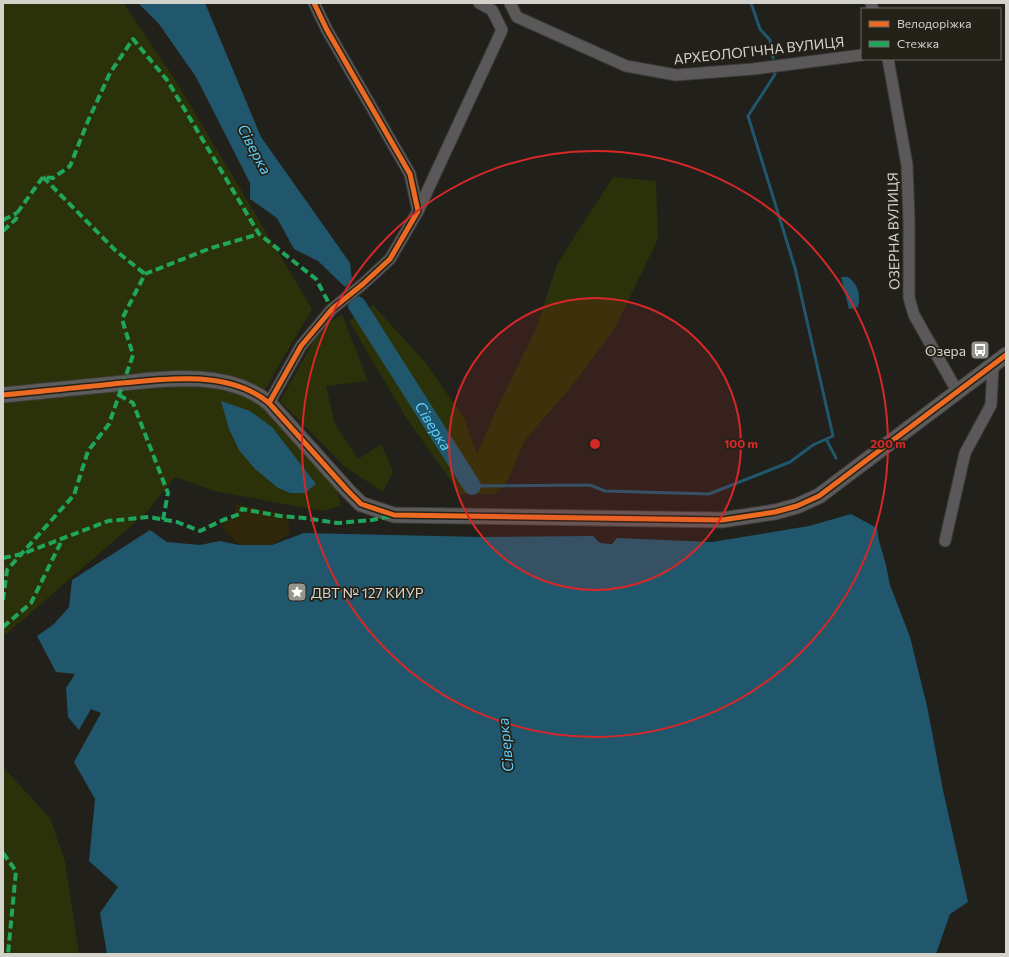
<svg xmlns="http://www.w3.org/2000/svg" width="1009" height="957" font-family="Commissioner,sans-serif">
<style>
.green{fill:#2b3108;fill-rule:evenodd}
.sand{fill:#2f270a}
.water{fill:#20576d;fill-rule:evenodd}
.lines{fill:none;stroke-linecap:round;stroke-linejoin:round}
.stream{stroke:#20576d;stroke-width:3}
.river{stroke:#20576d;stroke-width:18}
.street-casing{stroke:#3d3c38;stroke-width:13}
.secondary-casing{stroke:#3d3c38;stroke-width:17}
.street{stroke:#5a5858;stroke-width:11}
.secondary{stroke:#5c5a5a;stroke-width:15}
.quiet{stroke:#20a55d;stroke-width:4;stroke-dasharray:8 4;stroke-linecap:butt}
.cycleway-casing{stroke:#242218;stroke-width:8}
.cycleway{stroke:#ed6a23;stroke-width:5}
.ring{fill:none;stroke:#d62828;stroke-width:2}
.labels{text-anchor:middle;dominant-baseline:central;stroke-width:3.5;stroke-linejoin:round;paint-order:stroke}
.street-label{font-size:14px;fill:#d3d2cb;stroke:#242218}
.poi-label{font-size:14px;fill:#d3d2cb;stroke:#242218;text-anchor:end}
.water-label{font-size:15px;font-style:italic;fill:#5dcdfb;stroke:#242218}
.centre{fill:#d62828;stroke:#242218;stroke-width:2}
.ring-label{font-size:12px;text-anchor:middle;font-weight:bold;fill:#d62828;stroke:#242218;stroke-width:3.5;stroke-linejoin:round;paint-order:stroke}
</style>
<rect width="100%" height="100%" fill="#21201b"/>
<!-- green -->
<g class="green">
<path d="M 3,3 L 123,3 L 124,4 L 174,78 L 312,309 L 259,400 L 336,487 L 341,506 L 322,511 L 214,491 L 175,477 L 147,512 L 3,637 ZM 238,407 L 250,411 L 290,493 L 278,488 L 255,469 Z"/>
<path d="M 613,177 L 656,181 L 658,239 L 614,330 L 570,388 L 525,440 L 507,482 L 495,494 L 460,494 L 405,416 L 349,321 L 373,305 L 426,363 L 464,418 L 477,454 L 497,408 L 537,327 L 557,264 Z"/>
<path d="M 342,314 L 368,381 L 326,386 L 335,424 L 358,459 L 381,444 L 393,472 L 383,492 L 345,467 L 280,401 L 321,328 Z"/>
<path d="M 3,767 L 50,818 L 65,861 L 79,954 L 3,954 Z"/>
</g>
<!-- sand -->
<path class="sand" d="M 236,504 L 285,514 L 289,524 L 289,534 L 272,545 L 239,545 L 220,525 L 234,517 Z"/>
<!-- water -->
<g class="water">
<path d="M 138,3 L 205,3 L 261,137 L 350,263 L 352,280 L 345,287 L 318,261 L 294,249 L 277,218 L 250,199 L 250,183 L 196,77 L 159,24 Z"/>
<path d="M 848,277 C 858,284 861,295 858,307 L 849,309 L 841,277 Z"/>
<path d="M 221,401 L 250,411 L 272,427 L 316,484 L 305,493 L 290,493 L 278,488 L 255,469 L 239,450 L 229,429 Z"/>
<path d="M 851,514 L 877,528 L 879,541 L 886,565 L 890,585 L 910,637 L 927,706 L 943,790 L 968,902 L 950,914 L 936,954 L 107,954 L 100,913 L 118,887 L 89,861 L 95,799 L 74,762 L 101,713 L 91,709 L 79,730 L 68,717 L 66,688 L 75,674 L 56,672 L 37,636 L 54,624 L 69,607 L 72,580 L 150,530 L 167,542 L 200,545 L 220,541 L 239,545 L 272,545 L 304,533 L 481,537 L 593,536 L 600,543 L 612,544 L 617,538 L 712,542 L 809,526 ZM 294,585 L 297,585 L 301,587 L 302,595 L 299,599 L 295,599 L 292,597 L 291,588 Z"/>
</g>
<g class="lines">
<!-- stream -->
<g class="stream">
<path d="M 751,3 L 760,29 L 770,40 L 773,58"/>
<path d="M 826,439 L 836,458"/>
<path d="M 472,486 L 590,485 L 605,491 L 709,494 L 790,462 L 813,445 L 833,436 L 795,268 L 748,116 L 772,79 L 775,74"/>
</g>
<!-- river -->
<path class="river" id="s1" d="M 357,305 L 472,486"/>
<defs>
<g id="street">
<path d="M 510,3 L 517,17 L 626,66 L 676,75 L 753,69 L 862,55"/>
<path d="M 871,3 L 873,9"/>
<path d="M 888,59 L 907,165 L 909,221 L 909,298 L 914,315 L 957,391"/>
<path d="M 418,211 L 502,30 L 492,10 L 479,3"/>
<path d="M 269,403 L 301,346 L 332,309 L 363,284 L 390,259 L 418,211 L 410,174 L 327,30 L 314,3"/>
<path d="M 945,541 L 965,453 L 991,405 L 993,366"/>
</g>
<path id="secondary" d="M 3,395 C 37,392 70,388 104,385 C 155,380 226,367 269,403 L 348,491 L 361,504 L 394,515 L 722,520 L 775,512 L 797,506 L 819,496 L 1006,355"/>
</defs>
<!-- street casing -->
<use href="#street" class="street-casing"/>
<!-- secondary casing -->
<use href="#secondary" class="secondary-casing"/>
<!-- street -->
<use href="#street" class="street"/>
<!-- secondary -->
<use href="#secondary" class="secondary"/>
<!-- quiet -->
<g class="quiet">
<path d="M 43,177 L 116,251 L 145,274"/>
<path d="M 3,220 L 17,213"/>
<path d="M 3,231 L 16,219 L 17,213 L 43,177 L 53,178 L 70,166 L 88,121 L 110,73 L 133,39 L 167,80 L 259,234 L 316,279 L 332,309"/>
<path d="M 119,395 L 133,403 L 168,493 L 163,520"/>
<path d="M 3,558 L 22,554 L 108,521 L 149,517 L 177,522 L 200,531 L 223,520 L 240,514 L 242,509 L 280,516 L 304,518 L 338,523 L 372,520 L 391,516"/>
<path d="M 3,600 L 7,570 L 74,495 L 88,451 L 109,424 L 133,355 L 122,319 L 145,274 L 211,248 L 259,234"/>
<path d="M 3,627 L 31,603 L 63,538"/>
<path d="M 3,853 L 16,871 L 8,954"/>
</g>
<defs>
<g id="cycleway">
<path d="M 3,395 C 37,392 70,388 104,385 C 155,380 226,367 269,403 L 348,491 L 361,504 L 394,515 L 722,520 L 775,512 L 797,506 L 819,496 L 1006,355"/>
<path d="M 269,403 L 301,346 L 332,309 L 363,284 L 390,259 L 418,211 L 410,174 L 327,30 L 314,3"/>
</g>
</defs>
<!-- cycleway casing -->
<use href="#cycleway" class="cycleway-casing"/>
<!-- cycleway -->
<use href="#cycleway" class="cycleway"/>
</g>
<!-- distance rings -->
<circle cx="595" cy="444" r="146" fill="#d62828" fill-opacity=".12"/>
<g class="ring">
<circle cx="595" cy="444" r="146"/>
<circle cx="595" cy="444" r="293"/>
</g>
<!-- icons -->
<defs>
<symbol id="bus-square" viewBox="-11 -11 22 22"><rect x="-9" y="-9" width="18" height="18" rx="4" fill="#95948d" stroke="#242218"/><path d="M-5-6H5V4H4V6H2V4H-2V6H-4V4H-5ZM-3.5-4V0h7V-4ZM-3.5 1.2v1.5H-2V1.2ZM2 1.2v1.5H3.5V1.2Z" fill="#fff"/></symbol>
<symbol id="sight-square" viewBox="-11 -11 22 22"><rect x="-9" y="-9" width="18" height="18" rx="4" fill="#95948d" stroke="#242218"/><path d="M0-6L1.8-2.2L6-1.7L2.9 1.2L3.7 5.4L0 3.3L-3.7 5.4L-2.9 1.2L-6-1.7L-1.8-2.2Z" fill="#fff"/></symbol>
</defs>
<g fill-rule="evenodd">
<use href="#bus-square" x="969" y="339" width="22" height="22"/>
<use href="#sight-square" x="286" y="581" width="22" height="22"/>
</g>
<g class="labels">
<!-- street labels -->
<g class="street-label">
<text transform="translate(759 50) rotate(-6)">АРХЕОЛОГІЧНА ВУЛИЦЯ</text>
<text transform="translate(893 231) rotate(-91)">ОЗЕРНА ВУЛИЦЯ</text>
</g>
<!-- poi labels -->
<g class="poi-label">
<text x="966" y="350">Озера</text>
<text x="311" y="592" text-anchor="start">ДВТ № 127 КИУР</text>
</g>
<!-- water labels -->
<g class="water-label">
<text transform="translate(255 149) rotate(62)">Сіверка</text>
<text stroke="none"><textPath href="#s1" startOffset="143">Сіверка</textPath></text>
<text transform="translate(505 745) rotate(-96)">Сіверка</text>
</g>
</g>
<circle cx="595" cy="444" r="6" class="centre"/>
<g class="ring-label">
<text x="741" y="448">100 m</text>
<text x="888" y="448">200 m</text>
</g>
<!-- border -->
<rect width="1009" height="957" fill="none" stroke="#d3d2cb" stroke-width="8"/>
<!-- legend -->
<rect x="861" y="8" width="140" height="52" fill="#242218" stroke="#6a6860"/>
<rect x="869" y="21" width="20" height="6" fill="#ed6a23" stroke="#6a6860"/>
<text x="897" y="28" font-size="12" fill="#d3d2cb">Велодоріжка</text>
<rect x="869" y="41" width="20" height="6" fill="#20a55d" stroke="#6a6860"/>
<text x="897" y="48" font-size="12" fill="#d3d2cb">Стежка</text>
</svg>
